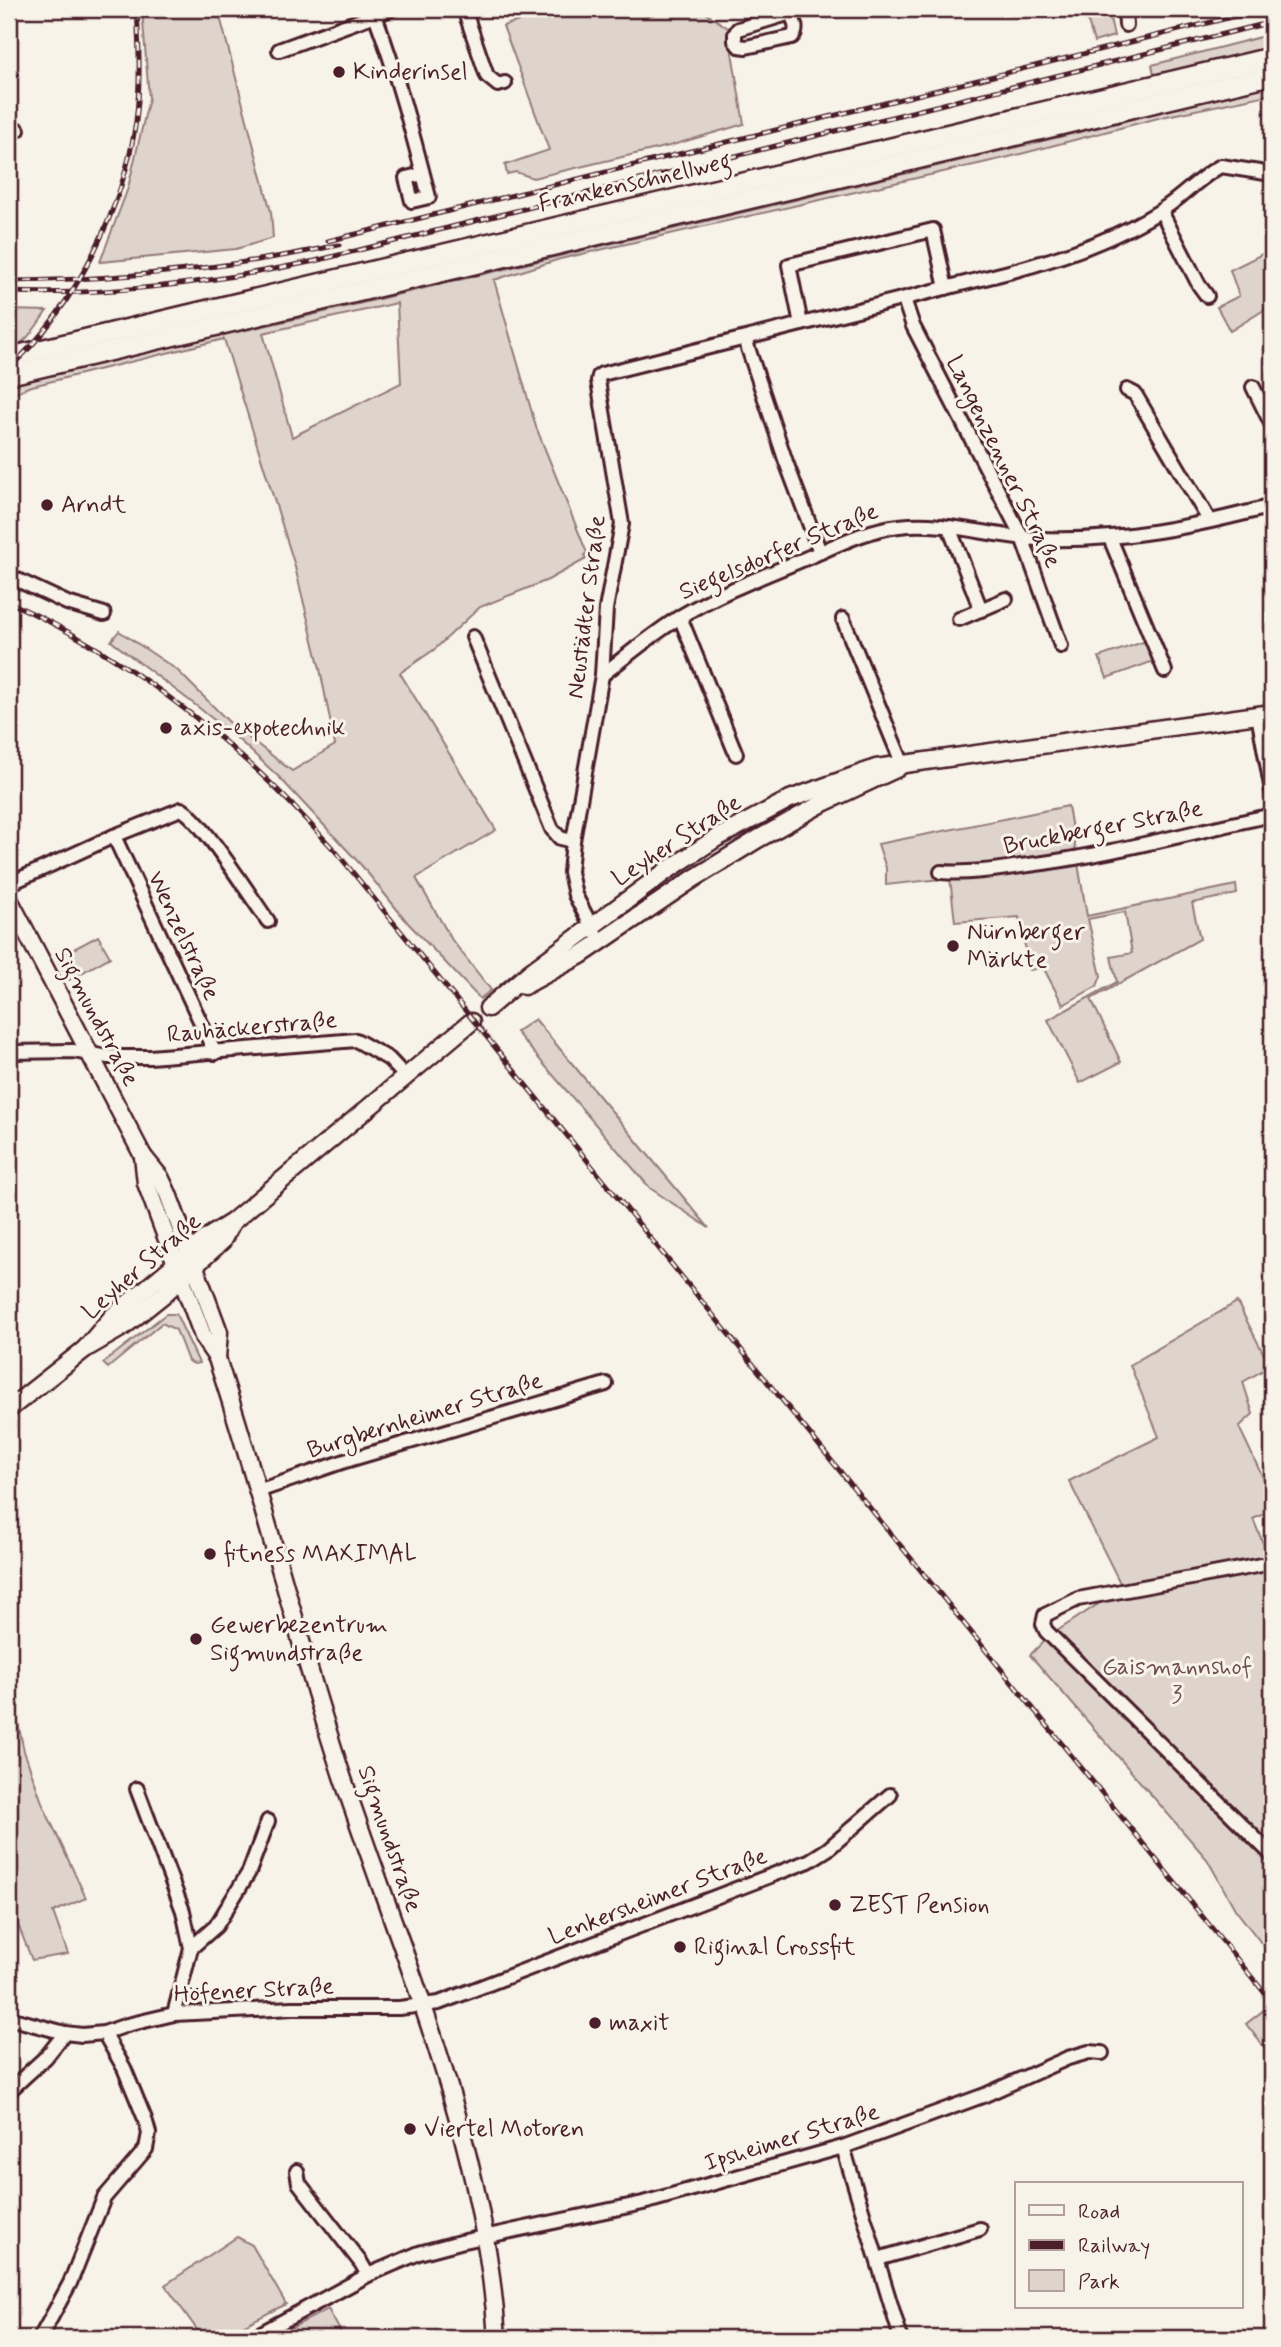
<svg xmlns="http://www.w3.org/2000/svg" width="1281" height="2347" font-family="Mynerve,sans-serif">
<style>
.green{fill:#ded4cc;stroke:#947a7c;stroke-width:2;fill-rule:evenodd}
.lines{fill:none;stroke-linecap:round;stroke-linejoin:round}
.minor-casing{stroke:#4a1f2b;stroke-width:18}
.major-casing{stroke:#4a1f2b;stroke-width:21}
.highway-casing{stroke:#4a1f2b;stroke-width:23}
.minor{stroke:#f7f3e8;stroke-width:12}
.major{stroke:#f7f3e8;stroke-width:16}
.highway{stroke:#f7f3e8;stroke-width:18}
.rail-casing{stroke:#4a1f2b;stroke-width:5}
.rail{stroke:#f7f3e8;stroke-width:2.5;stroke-dasharray:8;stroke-linecap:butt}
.poi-dot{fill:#4a1f2b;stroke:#f7f3e8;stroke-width:2.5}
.labels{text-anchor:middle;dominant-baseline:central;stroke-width:6;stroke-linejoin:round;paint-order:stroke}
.poi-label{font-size:24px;fill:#4a1f2b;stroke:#f7f3e8;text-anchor:start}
.street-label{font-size:24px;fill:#4a1f2b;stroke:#f7f3e8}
.park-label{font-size:24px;fill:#6f4c53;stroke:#f7f3e8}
</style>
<rect width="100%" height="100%" fill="#f7f3e8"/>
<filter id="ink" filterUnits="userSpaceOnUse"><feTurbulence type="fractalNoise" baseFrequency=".0143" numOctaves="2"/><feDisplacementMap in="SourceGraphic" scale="14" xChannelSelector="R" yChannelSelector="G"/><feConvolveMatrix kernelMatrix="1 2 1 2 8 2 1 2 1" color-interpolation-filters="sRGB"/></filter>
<g filter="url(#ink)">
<!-- green -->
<g class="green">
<path d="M 142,9 L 218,9 L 271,212 L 273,238 L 236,249 L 100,262 L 128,188 L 149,98 Z"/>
<path d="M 557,9 L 645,9 L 648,16 L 673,9 L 700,9 L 728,28 L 744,124 L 669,146 L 533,178 L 516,172 L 507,174 L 505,165 L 549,150 L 503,26 Z"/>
<path d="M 1084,9 L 1108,9 L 1114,36 L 1094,42 Z"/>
<path d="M 1272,34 L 1272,48 L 1155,79 L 1152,65 Z"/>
<path d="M 1272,82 L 1272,94 L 1162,117 L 1009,157 L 560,259 L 494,280 L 536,427 L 587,553 L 584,555 L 586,559 L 548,580 L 480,607 L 435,649 L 400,673 L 496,830 L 416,878 L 452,940 L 491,990 L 480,999 L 408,923 L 362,866 L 280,778 L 239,740 L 198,707 L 111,641 L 119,631 L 177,670 L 231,724 L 292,771 L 335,745 L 320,669 L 294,563 L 224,339 L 28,387 L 9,396 L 9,381 L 28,379 L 295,319 L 1122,122 L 1139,113 ZM 397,303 L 401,383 L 292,437 L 263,333 Z"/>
<path d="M 1272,249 L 1272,305 L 1230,331 L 1217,307 L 1239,296 L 1230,270 Z"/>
<path d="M 9,310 L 47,311 C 37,324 26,346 9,348 Z"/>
<path d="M 1146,641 L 1154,661 L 1107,678 L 1099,657 Z"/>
<path d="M 1068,806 L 1087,916 L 1236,885 L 1237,894 L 1192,903 L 1200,939 L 1091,999 L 1121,1062 L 1080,1083 L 1048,1020 L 1117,982 L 1111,957 L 1132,953 L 1125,912 L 1088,919 L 1101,976 L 1097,986 L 1063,1005 L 1043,967 L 1030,970 L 1019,917 L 955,922 L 950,878 L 886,885 L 886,868 L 878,844 Z"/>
<path d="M 692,862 L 697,864 L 699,868 L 618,925 L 608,926 L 605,925 L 682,866 Z"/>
<path d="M 98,936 L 110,957 L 69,980 L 57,958 Z"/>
<path d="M 535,1019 L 709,1228 L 650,1188 L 516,1032 Z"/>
<path d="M 1237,1302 L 1270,1366 L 1243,1382 L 1253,1414 L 1239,1427 L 1272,1497 L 1272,1510 L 1253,1519 L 1270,1560 L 1122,1587 L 1069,1481 L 1159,1437 L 1130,1365 Z"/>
<path d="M 166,1314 L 176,1314 L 199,1363 L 194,1364 L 188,1361 L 176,1330 L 162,1323 L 108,1368 L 103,1363 Z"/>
<path d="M 1272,1569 L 1272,1842 L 1248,1825 L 1244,1832 L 1272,1861 L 1272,1957 L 1235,1909 L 1207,1859 L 1030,1655 L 1048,1637 L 1106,1599 Z"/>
<path d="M 9,1680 L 24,1751 L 43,1805 L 86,1898 L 53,1912 L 68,1954 L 32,1960 L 9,1902 Z"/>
<path d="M 1269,2006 L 1272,2010 L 1272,2057 L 1246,2024 Z"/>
<path d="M 237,2237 L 252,2245 L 286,2304 L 219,2338 L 203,2338 L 165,2285 Z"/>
<path d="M 328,2309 L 344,2338 L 272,2338 Z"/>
</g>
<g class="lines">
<defs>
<g id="minor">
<path d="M 464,9 L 487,76 L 498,85 L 505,83"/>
<path d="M 1125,9 L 1126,25"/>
<path d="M 791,13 L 738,29 L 735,34 L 735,41 L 739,46 L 746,47 L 792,37 C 799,30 794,22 791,13 L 793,9"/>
<path d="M 375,15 C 397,74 413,135 429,197 L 412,201 L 406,178 L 423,174"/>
<path d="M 279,50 L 391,9"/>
<path d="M 9,132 L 18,130"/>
<path d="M 1161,211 L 1199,285 L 1207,296"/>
<path d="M 904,299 L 913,326 L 1022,537 L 1061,646"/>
<path d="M 801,324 L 789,265 L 933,230 L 946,288"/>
<path d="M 745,339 L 786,462 L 820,552"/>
<path d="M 1253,387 L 1272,425"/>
<path d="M 1127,390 L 1135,394 L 1209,520"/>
<path d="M 949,527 L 981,610"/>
<path d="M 1110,538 L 1165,671"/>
<path d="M 9,576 L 67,603 L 104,614"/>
<path d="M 680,617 L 736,754"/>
<path d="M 843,619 L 903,765"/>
<path d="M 959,619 L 1006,599"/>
<path d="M 473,637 L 552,829 L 560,838 L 573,841"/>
<path d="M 602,675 C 628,655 655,632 683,615 C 723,591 767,575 809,557 C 837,545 869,529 899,526 C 947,520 994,538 1041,539 C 1119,542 1198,526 1272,506"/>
<path d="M 1258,715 L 1272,791"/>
<path d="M 114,836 L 215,1053"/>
<path d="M 941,872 C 968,874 994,870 1021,866 C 1106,856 1188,833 1272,815"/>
<path d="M 9,884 L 114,836 L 181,809 C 201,818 252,899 268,921"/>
<path d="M 595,933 L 575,895 L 570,872 L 573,841 L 602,675 L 606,609 L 622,524 L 598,381 L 599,376 L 602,374 L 1009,272 C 1062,258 1114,240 1160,211 C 1182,198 1199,177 1221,166 L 1272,174"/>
<path d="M 9,1052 L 73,1051 L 108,1057 L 150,1057 L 356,1040 L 389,1059 L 406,1077"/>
<path d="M 258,1491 L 345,1461 L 606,1384"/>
<path d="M 1272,1563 L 1078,1599 L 1045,1615 L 1043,1624 L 1046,1631 L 1272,1855"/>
<path d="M 137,1789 L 183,1911 L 191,1948 L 174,2014"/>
<path d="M 191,1948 L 216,1926 L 249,1872 L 268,1821"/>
<path d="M 9,2018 L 65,2033 L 82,2035 L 104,2033 L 127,2025 L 174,2014 L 293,2008 L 399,2008 L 439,2003 L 809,1861 L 828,1849 L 890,1795"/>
<path d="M 9,2091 L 46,2057 L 65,2033"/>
<path d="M 843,2147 L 901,2338"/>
<path d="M 297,2171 L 299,2183 L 361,2263 L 368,2275"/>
<path d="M 878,2259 L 980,2229"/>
<path d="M 40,2338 L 70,2283 L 104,2198 L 146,2149 L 149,2133 L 145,2119 L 124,2068 L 104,2033"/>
<path d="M 252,2338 L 368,2275 L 419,2253 L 460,2242 L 643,2203 L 843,2147 L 985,2095 L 1068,2058 L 1089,2052 L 1102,2053"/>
</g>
<g id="major">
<path d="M 9,899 L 143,1156 L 160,1177 L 168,1194 L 219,1332 L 217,1358"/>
<path d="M 524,986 L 581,955 L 693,879 L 758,839 L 823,803 L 898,768"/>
<path d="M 488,1008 L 529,973 L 665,872 L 715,839 L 790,799 L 876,768 L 1272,713"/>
<path d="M 143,1156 L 146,1183 L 204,1339 L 217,1358 L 220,1368 C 265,1504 298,1643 343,1779 C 405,1963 485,2142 497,2338"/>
<path d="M 85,1349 L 113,1316 L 208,1237 L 232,1222 L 471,1022"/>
<path d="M 9,1409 L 85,1349 L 123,1327 L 163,1295 L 222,1241 L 231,1224"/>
</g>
<g id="highway">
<path d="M 9,357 L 1272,57"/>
<path d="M 9,375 L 1272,75"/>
</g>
</defs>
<!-- minor casing -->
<use href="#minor" class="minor-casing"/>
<!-- major casing -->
<use href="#major" class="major-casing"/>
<!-- highway casing -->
<use href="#highway" class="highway-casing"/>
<!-- minor -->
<use href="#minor" class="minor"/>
<!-- major -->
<use href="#major" class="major"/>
<!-- highway -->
<use href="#highway" class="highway"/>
<defs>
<g id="rail">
<path d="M 328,241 L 1264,9"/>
<path d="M 9,281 C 120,280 230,268 339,245"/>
<path d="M 9,292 C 113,296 214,282 315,261 L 1272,22"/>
<path d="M 9,368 C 74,310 124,207 136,121 C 141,83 139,46 137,9"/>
<path d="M 9,602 C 97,642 180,700 251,765 C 282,792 309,823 337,853 L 1272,2002"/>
</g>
</defs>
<!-- rail casing -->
<use href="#rail" class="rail-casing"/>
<!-- rail -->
<use href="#rail" class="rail"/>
</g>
</g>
<!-- markers -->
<g class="poi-dot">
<circle cx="339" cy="72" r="7"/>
<circle cx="47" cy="505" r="7"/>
<circle cx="166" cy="728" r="7"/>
<circle cx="953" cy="946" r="7"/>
<circle cx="210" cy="1554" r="7"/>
<circle cx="196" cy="1639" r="7"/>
<circle cx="835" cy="1905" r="7"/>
<circle cx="680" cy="1947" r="7"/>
<circle cx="595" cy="2023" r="7"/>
<circle cx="410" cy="2129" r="7"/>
</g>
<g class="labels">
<!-- poi labels -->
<g class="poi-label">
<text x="353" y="72">Kinderinsel</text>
<text x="61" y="505">Arndt</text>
<text x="180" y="728">axis-expotechnik</text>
<text x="967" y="932">Nürnberger<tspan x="967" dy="28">Märkte</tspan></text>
<text x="224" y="1554">fitness MAXIMAL</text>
<text x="210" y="1625">Gewerbezentrum<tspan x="210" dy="28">Sigmundstraße</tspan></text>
<text x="849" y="1905">ZEST Pension</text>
<text x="694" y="1947">Riginal Crossfit</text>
<text x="609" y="2023">maxit</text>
<text x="424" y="2129">Viertel Motoren</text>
</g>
<!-- street labels -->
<g class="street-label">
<text transform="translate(635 183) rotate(-13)">Frankenschnellweg</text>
<text transform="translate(1003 462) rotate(64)">Langenzenner Straße</text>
<text transform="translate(779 552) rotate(-23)">Siegelsdorfer Straße</text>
<text transform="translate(587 607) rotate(-83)">Neustädter Straße</text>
<text transform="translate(1103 828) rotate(-11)">Bruckberger Straße</text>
<text transform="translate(677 841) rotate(-33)">Leyher Straße</text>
<text transform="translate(183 936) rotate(65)">Wenzelstraße</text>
<text transform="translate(96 1017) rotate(62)">Sigmundstraße</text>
<text transform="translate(252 1028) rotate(-5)">Rauhäckerstraße</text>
<text transform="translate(142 1267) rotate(-41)">Leyher Straße</text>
<text transform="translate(425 1416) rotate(-17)">Burgbernheimer Straße</text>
<text transform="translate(389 1839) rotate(71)">Sigmundstraße</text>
<text transform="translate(658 1897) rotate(-21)">Lenkersheimer Straße</text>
<text transform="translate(254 1991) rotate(-3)">Höfener Straße</text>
<text transform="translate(792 2138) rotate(-17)">Ipsheimer Straße</text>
</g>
<!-- park labels -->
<g class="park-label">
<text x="1177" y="1667">Gaismannshof<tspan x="1177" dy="28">3</tspan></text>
</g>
</g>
<!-- margin -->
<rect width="1281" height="2347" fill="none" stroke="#f7f3e8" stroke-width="35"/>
<rect x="18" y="18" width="1246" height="2312" fill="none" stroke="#4a1f2b" stroke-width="2.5" filter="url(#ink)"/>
<!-- legend -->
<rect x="1015" y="2182" width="228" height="126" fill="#f7f3e8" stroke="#b29e9c" stroke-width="2"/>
<rect x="1029" y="2205" width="35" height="10" fill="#f7f3e8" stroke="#b29e9c" stroke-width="2"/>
<text x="1078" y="2218" font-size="21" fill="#4a1f2b">Road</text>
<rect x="1029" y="2240" width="35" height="10" fill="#4a1f2b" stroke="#b29e9c" stroke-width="2"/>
<text x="1078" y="2252" font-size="21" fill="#4a1f2b">Railway</text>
<rect x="1029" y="2270" width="35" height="21" fill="#ded4cc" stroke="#b29e9c" stroke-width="2"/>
<text x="1078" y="2288" font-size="21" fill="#4a1f2b">Park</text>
</svg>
